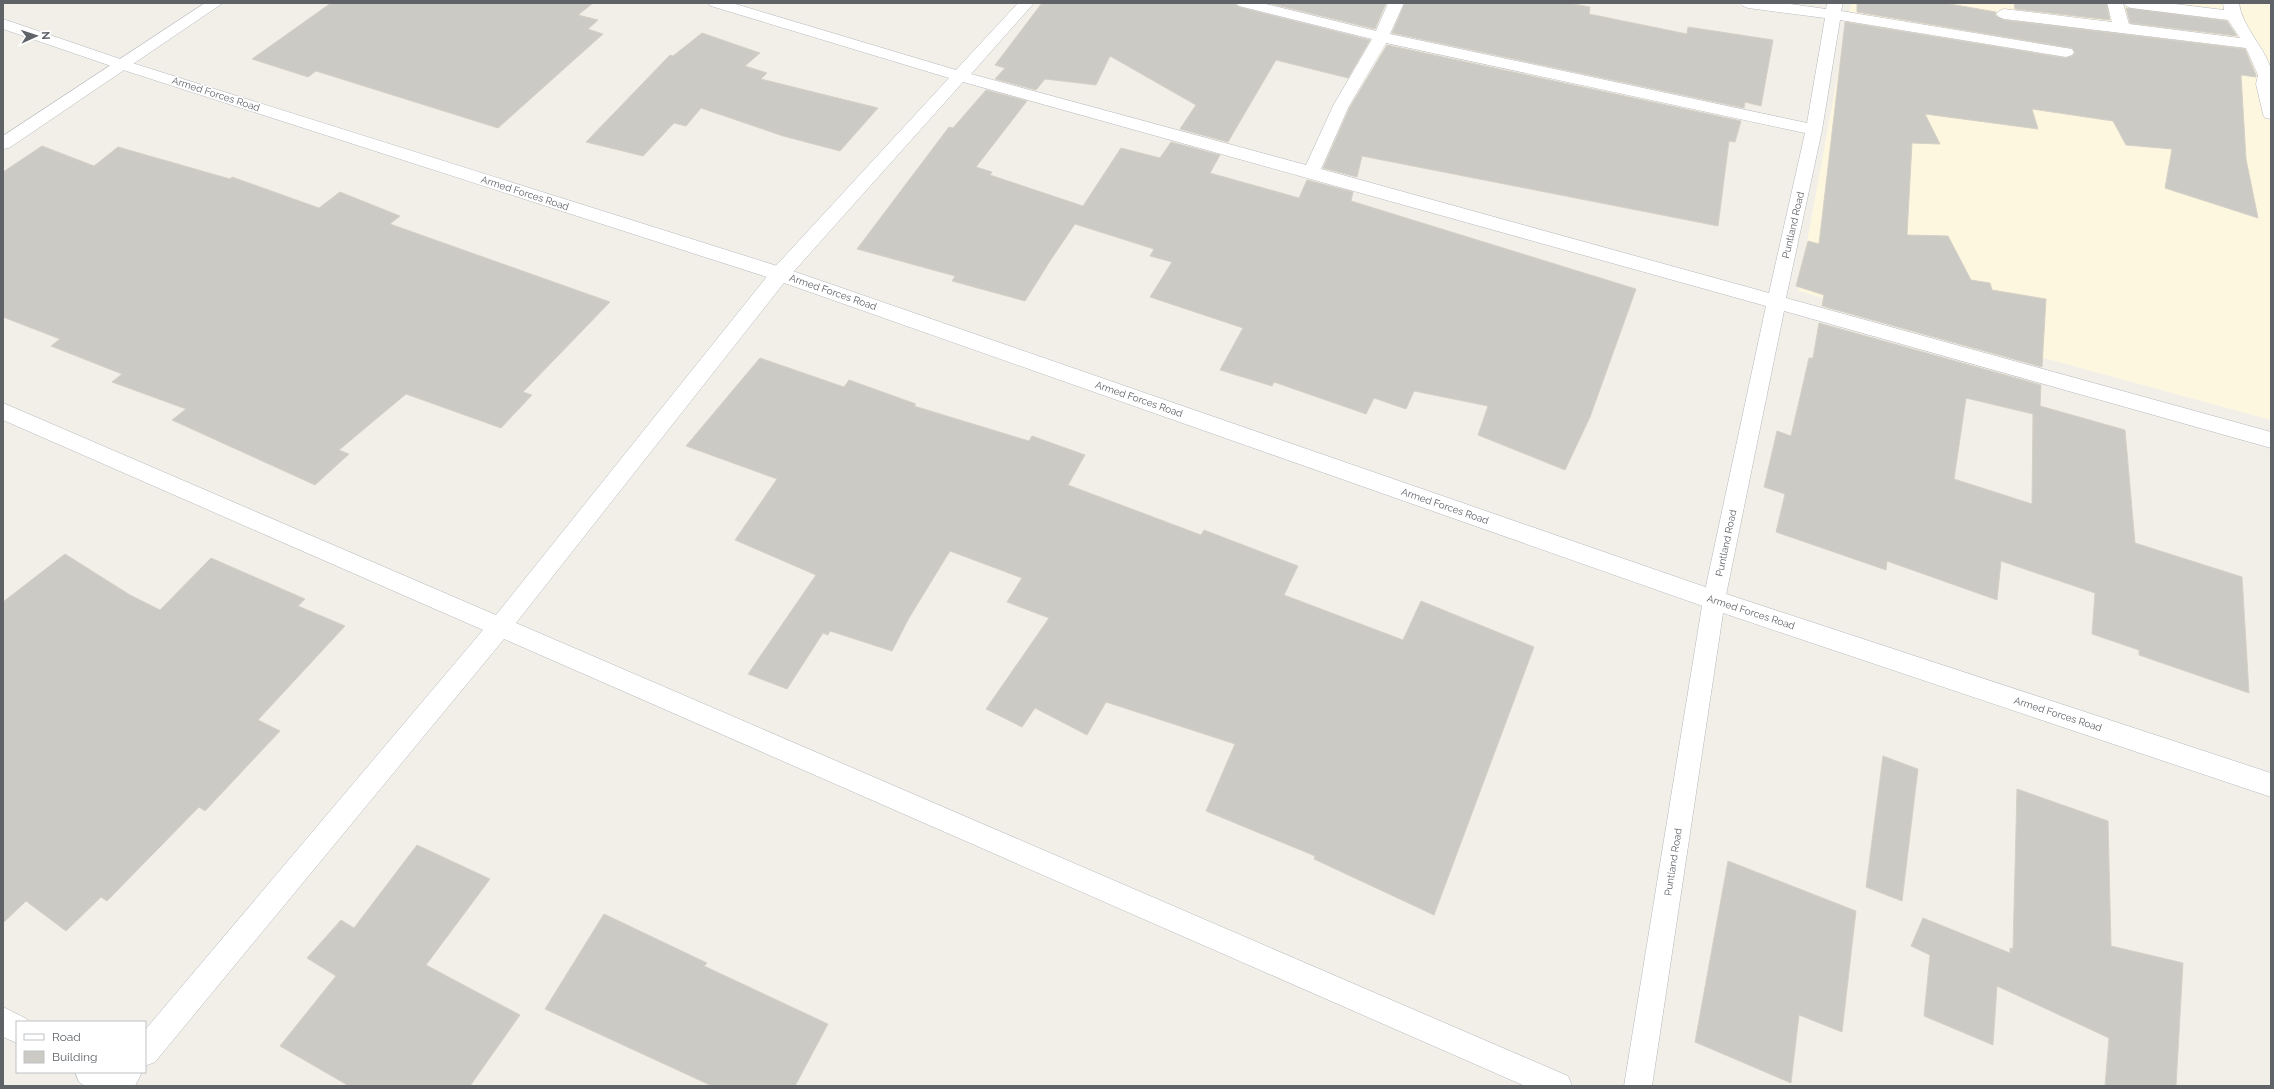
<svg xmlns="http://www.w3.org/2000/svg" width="2274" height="1089" font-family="Raleway,sans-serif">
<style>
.commercial{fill:#fef7e0}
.building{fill:#cccac5;stroke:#d6d1c6;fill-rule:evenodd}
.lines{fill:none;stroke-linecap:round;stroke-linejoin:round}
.street-casing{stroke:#b5b8bc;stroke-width:1}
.secondary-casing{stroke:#b6babf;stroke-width:1}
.street{fill:#fff;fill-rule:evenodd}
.secondary{fill:#fff;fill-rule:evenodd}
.labels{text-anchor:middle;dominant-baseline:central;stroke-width:3;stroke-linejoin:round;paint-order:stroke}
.street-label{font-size:10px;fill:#5f6368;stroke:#fff}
</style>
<rect width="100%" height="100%" fill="#f1efe8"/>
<!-- commercial -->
<path class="commercial" d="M 1851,3 L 2271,3 L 2271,420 L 1798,291 Z"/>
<!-- building -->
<g class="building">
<path d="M 331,3 L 593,3 L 578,15 L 598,20 L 588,29 L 603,34 L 498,128 L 316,71 L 308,77 L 252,59 Z"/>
<path d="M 1042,3 L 1234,3 L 1239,7 L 1370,40 L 1348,78 L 1276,60 L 1228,142 L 1180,129 L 1196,105 L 1110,56 L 1096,85 L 1045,79 L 1036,90 L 995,79 L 1005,68 L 995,65 Z"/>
<path d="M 1268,3 L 1386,3 L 1375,29 Z"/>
<path d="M 1405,3 L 1568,3 L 1590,7 L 1589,14 L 1687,34 L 1688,27 L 1773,40 L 1761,106 L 1745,102 L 1744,108 L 1392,33 Z"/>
<path d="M 1857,3 L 1944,3 L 1996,12 L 1995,15 L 2004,20 L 2245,49 L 2256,75 L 2256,77 L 2241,75 L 2246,159 L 2258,218 L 2165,188 L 2172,149 L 2126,145 L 2113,121 L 2032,109 L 2038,129 L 1925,114 L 1940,144 L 1912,143 L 1907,235 L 1948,236 L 1971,280 L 1990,283 L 1992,290 L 2046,299 L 2042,367 L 1822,306 L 1824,295 L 1796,286 L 1808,241 L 1819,244 L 1845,22 L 2066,58 L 2072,56 L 2075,53 L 2072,48 L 1857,12 Z"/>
<path d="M 2014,3 L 2106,3 L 2110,20 L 2015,9 Z"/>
<path d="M 2126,8 L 2227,21 L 2237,36 L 2130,23 Z"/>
<path d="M 702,33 L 760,53 L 745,66 L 767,73 L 761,79 L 878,108 L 840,151 L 783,136 L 701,108 L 686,126 L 674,123 L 643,156 L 586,142 L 670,55 L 673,56 Z"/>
<path d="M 1387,45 L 1741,121 L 1735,142 L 1729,141 L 1718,226 L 1362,156 L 1357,177 L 1323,168 L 1350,107 Z"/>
<path d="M 986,90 L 1027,101 L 976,167 L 992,172 L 990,175 L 1083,206 L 1121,148 L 1160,158 L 1171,142 L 1220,155 L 1210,173 L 1299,198 L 1307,180 L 1353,192 L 1351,201 L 1636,289 L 1590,417 L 1565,470 L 1478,435 L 1488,406 L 1414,391 L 1406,409 L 1374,398 L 1366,414 L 1274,382 L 1272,386 L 1220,370 L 1243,328 L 1150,297 L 1172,262 L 1150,256 L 1154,249 L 1075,224 L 1050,261 L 1025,301 L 952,281 L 955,276 L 857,249 L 949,127 L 953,128 Z"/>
<path d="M 42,146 L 94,166 L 118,147 L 230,179 L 232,177 L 319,208 L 340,192 L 400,216 L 390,224 L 610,302 L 523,392 L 532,395 L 501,428 L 406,394 L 339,450 L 349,454 L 315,485 L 172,420 L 186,409 L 112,382 L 122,374 L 51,346 L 60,339 L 3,317 L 3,172 Z"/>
<path d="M 1819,323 L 2041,385 L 2040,406 L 2125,430 L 2135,543 L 2242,577 L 2249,693 L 2139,655 L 2139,650 L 2092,634 L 2095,593 L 2001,561 L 1997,600 L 1887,561 L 1886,570 L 1776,532 L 1785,494 L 1764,487 L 1777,431 L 1791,436 L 1809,358 L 1813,358 ZM 1966,398 L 2033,414 L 2032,504 L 1954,479 Z"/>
<path d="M 760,358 L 844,387 L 849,380 L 916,404 L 914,406 L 1029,441 L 1032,436 L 1085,455 L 1068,485 L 1201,535 L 1204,530 L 1298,566 L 1284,595 L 1403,640 L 1421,601 L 1534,647 L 1434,915 L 1314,859 L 1315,856 L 1206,811 L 1235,744 L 1106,702 L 1087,735 L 1035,708 L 1022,727 L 986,709 L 1049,618 L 1007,602 L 1022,578 L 950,551 L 909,618 L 892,651 L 830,631 L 828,635 L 823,633 L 787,689 L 748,674 L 816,575 L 735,540 L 777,479 L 686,446 Z"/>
<path d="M 65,554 L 130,595 L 160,610 L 211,558 L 305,599 L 298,606 L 345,626 L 258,720 L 280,731 L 205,811 L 199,807 L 107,901 L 101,897 L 66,931 L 26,901 L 3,923 L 3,602 Z"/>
<path d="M 1883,756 L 1918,769 L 1902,901 L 1866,887 Z"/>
<path d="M 2017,789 L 2108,821 L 2111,946 L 2183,963 L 2176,1086 L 2105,1086 L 2109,1038 L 1997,986 L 1993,1045 L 1924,1016 L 1930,955 L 1911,946 L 1923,918 L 2010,953 L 2010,948 L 2013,949 Z"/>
<path d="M 417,845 L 490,879 L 426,965 L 520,1015 L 470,1086 L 349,1086 L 280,1046 L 336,976 L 307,958 L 341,920 L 354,928 Z"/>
<path d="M 1728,861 L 1856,911 L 1842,1032 L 1799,1015 L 1791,1083 L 1695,1042 Z"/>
<path d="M 604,914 L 707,963 L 704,966 L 828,1024 L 795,1086 L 712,1086 L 545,1009 Z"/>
</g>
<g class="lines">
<defs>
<g id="street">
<path d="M 205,3 L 223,3 L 9,148 L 3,149 L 3,136 Z"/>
<path d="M 708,3 L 732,3 L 956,70 L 1018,3 L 1034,3 L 971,74 L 1306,165 L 1333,106 L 1372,39 L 1239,6 L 1236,3 L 1262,3 L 1376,31 L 1388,3 L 1404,3 L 1390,34 L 1807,123 L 1825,18 L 1748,8 L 1743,6 L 1740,3 L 1783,3 L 1826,9 L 1827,3 L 1843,3 L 1841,11 L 2072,49 L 2074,52 L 2072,55 L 2066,57 L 1840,20 L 1822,130 L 1786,298 L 2271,432 L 2271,448 L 1784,311 L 1725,600 L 1652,1086 L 1624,1086 L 1703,600 L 1766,306 L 963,82 L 787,279 L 516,623 L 1568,1076 L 1572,1086 L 1525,1086 L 504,639 L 155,1062 L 145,1066 L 145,1030 L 483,630 L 3,420 L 3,403 L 496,615 L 773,269 L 949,78 L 711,6 ZM 1386,43 L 1805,133 L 1769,293 L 1321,169 L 1349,106 Z"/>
<path d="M 2107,3 L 2123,3 L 2129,24 L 2240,38 L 2228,20 L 2131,8 L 2126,6 L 2123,3 L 2167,3 L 2224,10 L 2223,3 L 2239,3 C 2242,26 2262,44 2270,66 C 2274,78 2271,106 2271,119 L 2265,118 L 2263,114 L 2256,84 L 2258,75 L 2246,48 L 2004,19 L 1999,17 L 1996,14 L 1999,11 L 2004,9 L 2112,22 Z"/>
<path d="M 3,1007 L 27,1019 L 28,1022 L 17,1022 L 17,1043 L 3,1037 Z"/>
<path d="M 75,1072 L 142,1072 L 135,1086 L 85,1086 L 79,1082 Z"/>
</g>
<path id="secondary" d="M 3,19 L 129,62 L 787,269 L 1714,590 L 2271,773 L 2271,797 L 1714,610 L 773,279 L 117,68 L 3,29 Z"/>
</defs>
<!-- street casing -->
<use href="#street" class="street-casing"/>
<!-- secondary casing -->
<use href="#secondary" class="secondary-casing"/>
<!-- street -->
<use href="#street" class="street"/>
<!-- secondary -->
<use href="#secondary" class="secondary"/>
</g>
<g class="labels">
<!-- street labels -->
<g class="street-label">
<text transform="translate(216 94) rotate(18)">Armed Forces Road</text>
<text transform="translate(525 193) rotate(18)">Armed Forces Road</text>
<text transform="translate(1793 225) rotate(-77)">Puntland Road</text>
<text transform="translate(833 292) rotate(19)">Armed Forces Road</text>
<text transform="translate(1139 399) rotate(19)">Armed Forces Road</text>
<text transform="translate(1445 506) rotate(19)">Armed Forces Road</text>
<text transform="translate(1726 543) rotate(-78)">Puntland Road</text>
<text transform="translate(1751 612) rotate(18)">Armed Forces Road</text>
<text transform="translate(2058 714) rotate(18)">Armed Forces Road</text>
<text transform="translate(1673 862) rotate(-81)">Puntland Road</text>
</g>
</g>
<!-- border -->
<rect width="2274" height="1089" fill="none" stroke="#5f6368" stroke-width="8"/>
<!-- legend -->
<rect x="16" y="1021" width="130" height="52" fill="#ffffff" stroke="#bfc1c3"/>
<rect x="24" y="1034" width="20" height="6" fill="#ffffff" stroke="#bfc1c3"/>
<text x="52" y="1041" font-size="12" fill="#5f6368">Road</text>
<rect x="24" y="1051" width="20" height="12" fill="#cccac5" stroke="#bfc1c3"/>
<text x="52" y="1061" font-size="12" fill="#5f6368">Building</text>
<!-- north arrow -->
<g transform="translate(36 36) rotate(87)" stroke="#ffffff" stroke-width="3" paint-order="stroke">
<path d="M0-3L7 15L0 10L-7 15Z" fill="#5f6368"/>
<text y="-6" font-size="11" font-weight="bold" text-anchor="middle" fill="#5f6368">N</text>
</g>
</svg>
